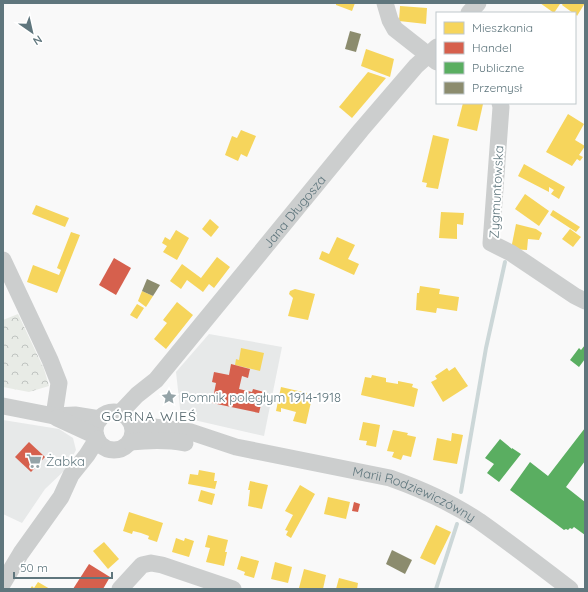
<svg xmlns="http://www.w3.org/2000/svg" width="588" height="592" font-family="Quicksand,sans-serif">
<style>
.built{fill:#e7e9e9}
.park{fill:url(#park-crowns)}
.homes{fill:#f6d55c}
.shops{fill:#d6604d}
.public{fill:#5aae61}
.industry{fill:#8c8c6e}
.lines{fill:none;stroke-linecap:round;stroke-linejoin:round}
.stream{stroke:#ccd7d8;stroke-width:4}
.minor{stroke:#cccece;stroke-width:17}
.labels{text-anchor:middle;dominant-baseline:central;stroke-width:4;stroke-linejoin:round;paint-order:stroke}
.street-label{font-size:13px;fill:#5f767d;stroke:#fff}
.poi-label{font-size:13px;fill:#5f767d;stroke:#fff;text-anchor:start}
.neighbourhood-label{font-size:14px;letter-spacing:1px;fill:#56686e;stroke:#fff}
</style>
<defs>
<pattern id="park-crowns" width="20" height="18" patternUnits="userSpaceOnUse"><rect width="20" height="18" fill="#e8ebe6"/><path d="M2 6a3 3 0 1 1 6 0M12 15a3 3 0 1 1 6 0" fill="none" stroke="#bfc3c0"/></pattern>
</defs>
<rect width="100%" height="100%" fill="#f9f9f9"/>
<!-- built -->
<g class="built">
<path d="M 209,334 L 282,347 L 264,436 L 181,417 L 176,372 Z"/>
<path d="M 3,420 L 59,429 L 73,438 L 76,450 L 66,469 L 45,489 L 22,523 L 3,514 Z"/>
</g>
<!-- park -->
<path class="park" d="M 18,314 L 44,369 L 49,386 L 29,392 L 3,387 L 3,320 Z"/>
<!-- homes -->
<g class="homes">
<path d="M 336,3 L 355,3 L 352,11 L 336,5 Z"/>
<path d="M 540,3 L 559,3 L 560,4 L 554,13 Z"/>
<path d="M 563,3 L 585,3 L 577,16 L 575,13 L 573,13 L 562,5 Z"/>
<path d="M 400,6 L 427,8 L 426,24 L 399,21 Z"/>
<path d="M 366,49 L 394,59 L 390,77 L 361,66 Z"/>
<path d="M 368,72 L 386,78 L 352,118 L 339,107 Z"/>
<path d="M 463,103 L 483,104 L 477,131 L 457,126 Z"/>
<path d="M 568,114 L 584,124 L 575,140 L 585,146 L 579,155 L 583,157 L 580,161 L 577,159 L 572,166 L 546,152 Z"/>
<path d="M 241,130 L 256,136 L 247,157 L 241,154 L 238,161 L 225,155 L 232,136 L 237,138 Z"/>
<path d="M 433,135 L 449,139 L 438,189 L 426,187 L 427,183 L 422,182 Z"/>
<path d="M 524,164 L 565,187 L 559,199 L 551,194 L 554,190 L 549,187 L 549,192 L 518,176 Z"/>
<path d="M 525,194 L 549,211 L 539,226 L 515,209 Z"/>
<path d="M 36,205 L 69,218 L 65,227 L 32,214 Z"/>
<path d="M 553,210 L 580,227 L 576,232 L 550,215 Z"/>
<path d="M 441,212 L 464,213 L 463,225 L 457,224 L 457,239 L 439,238 Z"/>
<path d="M 210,219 L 219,227 L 211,237 L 202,229 Z"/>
<path d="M 516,224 L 536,229 L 542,233 L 539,240 L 528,239 L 527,250 L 511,249 Z"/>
<path d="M 570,229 L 581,237 L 573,247 L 562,239 Z"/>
<path d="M 176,230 L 189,238 L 177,260 L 163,252 L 167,246 L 162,243 L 165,237 L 170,240 Z"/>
<path d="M 71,232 L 80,235 L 57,293 L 27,282 L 33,265 L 59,275 L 61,270 L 57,268 Z"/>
<path d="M 337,237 L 355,245 L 348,259 L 359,264 L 354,275 L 319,259 L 322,251 L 329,254 Z"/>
<path d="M 217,257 L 230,267 L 214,288 L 209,284 L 203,292 L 187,280 L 181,289 L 170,281 L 182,264 L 201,278 Z"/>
<path d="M 420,286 L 440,289 L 439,294 L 459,297 L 457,311 L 437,308 L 436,313 L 416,310 L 417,293 L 419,293 Z"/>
<path d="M 295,289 L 315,294 L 308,320 L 288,316 L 293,298 L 289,294 L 290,291 Z"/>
<path d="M 142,291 L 153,296 L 146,307 L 138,301 Z"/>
<path d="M 177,302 L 193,315 L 166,349 L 154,339 L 167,323 L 163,320 Z"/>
<path d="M 137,304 L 144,308 L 137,319 L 130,315 Z"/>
<path d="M 241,348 L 264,353 L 260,371 L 235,365 L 236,359 L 239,360 Z"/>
<path d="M 455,367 L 468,386 L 443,402 L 431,382 L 437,379 L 435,376 L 447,368 L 449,371 Z"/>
<path d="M 372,375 L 386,378 L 386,382 L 398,384 L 398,381 L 413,384 L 412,387 L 418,389 L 414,407 L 361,395 L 365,377 L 371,378 Z"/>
<path d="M 281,387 L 307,393 L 305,401 L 311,402 L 306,424 L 293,421 L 296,412 L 281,408 L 281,412 L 276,411 Z"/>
<path d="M 363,422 L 380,425 L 376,447 L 366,445 L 367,441 L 359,440 Z"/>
<path d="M 393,430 L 408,433 L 407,435 L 416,437 L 411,457 L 403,455 L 401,460 L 392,457 L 394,452 L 387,451 Z"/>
<path d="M 452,433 L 463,435 L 457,464 L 433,460 L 437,438 L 451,441 Z"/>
<path d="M 199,470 L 215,473 L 214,481 L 217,481 L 215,489 L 188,484 L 190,474 L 198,475 Z"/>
<path d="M 250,481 L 268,485 L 262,509 L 248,506 L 250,490 L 248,490 Z"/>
<path d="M 300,485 L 315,494 L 291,538 L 286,535 L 288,531 L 285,530 L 293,515 L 285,511 Z"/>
<path d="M 201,490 L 215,494 L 212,505 L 198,501 Z"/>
<path d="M 328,497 L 350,502 L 346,519 L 324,514 Z"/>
<path d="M 129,512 L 163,523 L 157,542 L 148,539 L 149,536 L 141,533 L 133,531 L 132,534 L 123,531 Z"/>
<path d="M 436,525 L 451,532 L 435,565 L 420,558 Z"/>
<path d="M 208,535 L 228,540 L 225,552 L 227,552 L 224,566 L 206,562 L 210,548 L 205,547 Z"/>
<path d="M 176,538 L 184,541 L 185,538 L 194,541 L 189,557 L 172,552 Z"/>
<path d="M 104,542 L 119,559 L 108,569 L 93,551 Z"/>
<path d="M 241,556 L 259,561 L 254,578 L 244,575 L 245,572 L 237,569 Z"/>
<path d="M 275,562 L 292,567 L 288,583 L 271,579 Z"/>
<path d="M 304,569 L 326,575 L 323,589 L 299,588 Z"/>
<path d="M 339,578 L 358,583 L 357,589 L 336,589 Z"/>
<path d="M 38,582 L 50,589 L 30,589 L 32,586 L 34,588 Z"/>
</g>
<!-- shops -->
<g class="shops">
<path d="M 114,258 L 131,268 L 116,295 L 99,285 Z"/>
<path d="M 231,364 L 250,369 L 248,378 L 242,376 L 239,389 L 252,392 L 253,389 L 264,392 L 259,413 L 212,403 L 216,383 L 212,382 L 214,372 L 229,375 Z"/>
<path d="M 29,442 L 45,457 L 31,472 L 15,457 Z"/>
<path d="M 354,502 L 360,504 L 358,512 L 352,511 Z"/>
<path d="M 89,564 L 110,577 L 103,589 L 73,589 Z"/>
</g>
<!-- public -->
<g class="public">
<path d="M 585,345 L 585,359 L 579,367 L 570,360 L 579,348 L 581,350 Z"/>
<path d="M 585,428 L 585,461 L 566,487 L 585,502 L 585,535 L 574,527 L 572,529 L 570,528 L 568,530 L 566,529 L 564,530 L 510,490 L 530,462 L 548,476 Z"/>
<path d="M 500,439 L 512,449 L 512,448 L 521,454 L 499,482 L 487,473 L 494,464 L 485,458 Z"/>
</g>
<!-- industry -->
<g class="industry">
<path d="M 350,31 L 361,34 L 356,52 L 345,49 Z"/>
<path d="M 147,279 L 160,285 L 153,296 L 142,291 Z"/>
<path d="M 392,550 L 412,560 L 405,574 L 386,564 Z"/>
</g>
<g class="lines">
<!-- stream -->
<g class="stream">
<path d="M 461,492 L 486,348 L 505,262"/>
<path d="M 436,589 L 457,524"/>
</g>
<!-- minor -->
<g class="minor">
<path d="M 385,3 L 390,20 L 395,29 L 437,62"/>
<path d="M 469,13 L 478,3"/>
<path d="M 500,103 L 501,107 L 491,243 L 511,253 L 575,296 L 585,301"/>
<path d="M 3,260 L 50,360 L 59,383 L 54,416"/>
<path d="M 3,406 L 54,416 L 75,415 L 100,419"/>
<circle cx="114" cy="431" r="19"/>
<path id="s1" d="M 120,413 L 137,395 L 156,380 L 361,130 L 416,66 L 437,47"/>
<path d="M 57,418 L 96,436"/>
<path id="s2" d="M 132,424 L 191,432 L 236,447 L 390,478 C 421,489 452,503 479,521 C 510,543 540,566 570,589"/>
<path d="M 130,442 C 149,440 166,439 185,443"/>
<path d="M 3,583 L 21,553 L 61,497 L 71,475 L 87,455 L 97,439"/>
<path d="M 120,589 L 142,565 L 151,563 L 162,565 L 233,589"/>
</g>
</g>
<!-- icons -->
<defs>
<symbol id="sight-bare" viewBox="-9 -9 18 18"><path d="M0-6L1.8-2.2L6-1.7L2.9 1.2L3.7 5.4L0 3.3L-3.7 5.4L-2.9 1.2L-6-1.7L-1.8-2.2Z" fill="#95a4a8" stroke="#fff" stroke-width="2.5" paint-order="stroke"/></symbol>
<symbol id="supermarket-bare" viewBox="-9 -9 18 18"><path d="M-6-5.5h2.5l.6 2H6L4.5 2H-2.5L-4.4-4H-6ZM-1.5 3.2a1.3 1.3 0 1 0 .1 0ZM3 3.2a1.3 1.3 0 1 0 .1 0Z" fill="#95a4a8" stroke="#fff" stroke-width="2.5" paint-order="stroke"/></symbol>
</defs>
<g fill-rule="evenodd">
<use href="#sight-bare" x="158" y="386" width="22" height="22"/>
<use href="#supermarket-bare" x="23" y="450" width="22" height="22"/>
</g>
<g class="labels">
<!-- street labels -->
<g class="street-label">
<text transform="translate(496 192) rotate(-87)">Zygmuntowska</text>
<text stroke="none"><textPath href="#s1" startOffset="267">Jana Długosza</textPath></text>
<text stroke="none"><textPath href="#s2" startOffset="292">Marii Rodziewiczówny</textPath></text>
</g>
<!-- poi labels -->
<g class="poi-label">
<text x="181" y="397">Pomnik poległym 1914-1918</text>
<text x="46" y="461">Żabka</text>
</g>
<!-- neighbourhood labels -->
<g class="neighbourhood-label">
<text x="149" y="416">GÓRNA WIEŚ</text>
</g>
</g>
<!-- border -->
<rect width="588" height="592" fill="none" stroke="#5f767d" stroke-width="8"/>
<!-- legend -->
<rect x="436" y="12" width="140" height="92" fill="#ffffff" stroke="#bfc8cb"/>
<rect x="444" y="22" width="20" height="12" fill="#f6d55c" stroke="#bfc8cb"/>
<text x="472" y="32" font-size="12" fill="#5f767d">Mieszkania</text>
<rect x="444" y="42" width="20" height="12" fill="#d6604d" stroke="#bfc8cb"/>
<text x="472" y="52" font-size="12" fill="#5f767d">Handel</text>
<rect x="444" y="62" width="20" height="12" fill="#5aae61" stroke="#bfc8cb"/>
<text x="472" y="72" font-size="12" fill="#5f767d">Publiczne</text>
<rect x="444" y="82" width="20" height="12" fill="#8c8c6e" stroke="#bfc8cb"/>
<text x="472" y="92" font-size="12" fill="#5f767d">Przemysł</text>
<!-- north arrow -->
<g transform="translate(32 32) rotate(146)" stroke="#ffffff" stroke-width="3" paint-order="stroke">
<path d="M0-3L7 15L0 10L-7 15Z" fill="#5f767d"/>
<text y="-6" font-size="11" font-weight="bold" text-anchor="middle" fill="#5f767d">N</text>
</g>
<!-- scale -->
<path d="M14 572v6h98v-6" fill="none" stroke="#5f767d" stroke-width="2"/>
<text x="20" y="572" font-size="12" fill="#5f767d" stroke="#ffffff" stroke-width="3" paint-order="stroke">50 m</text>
</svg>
